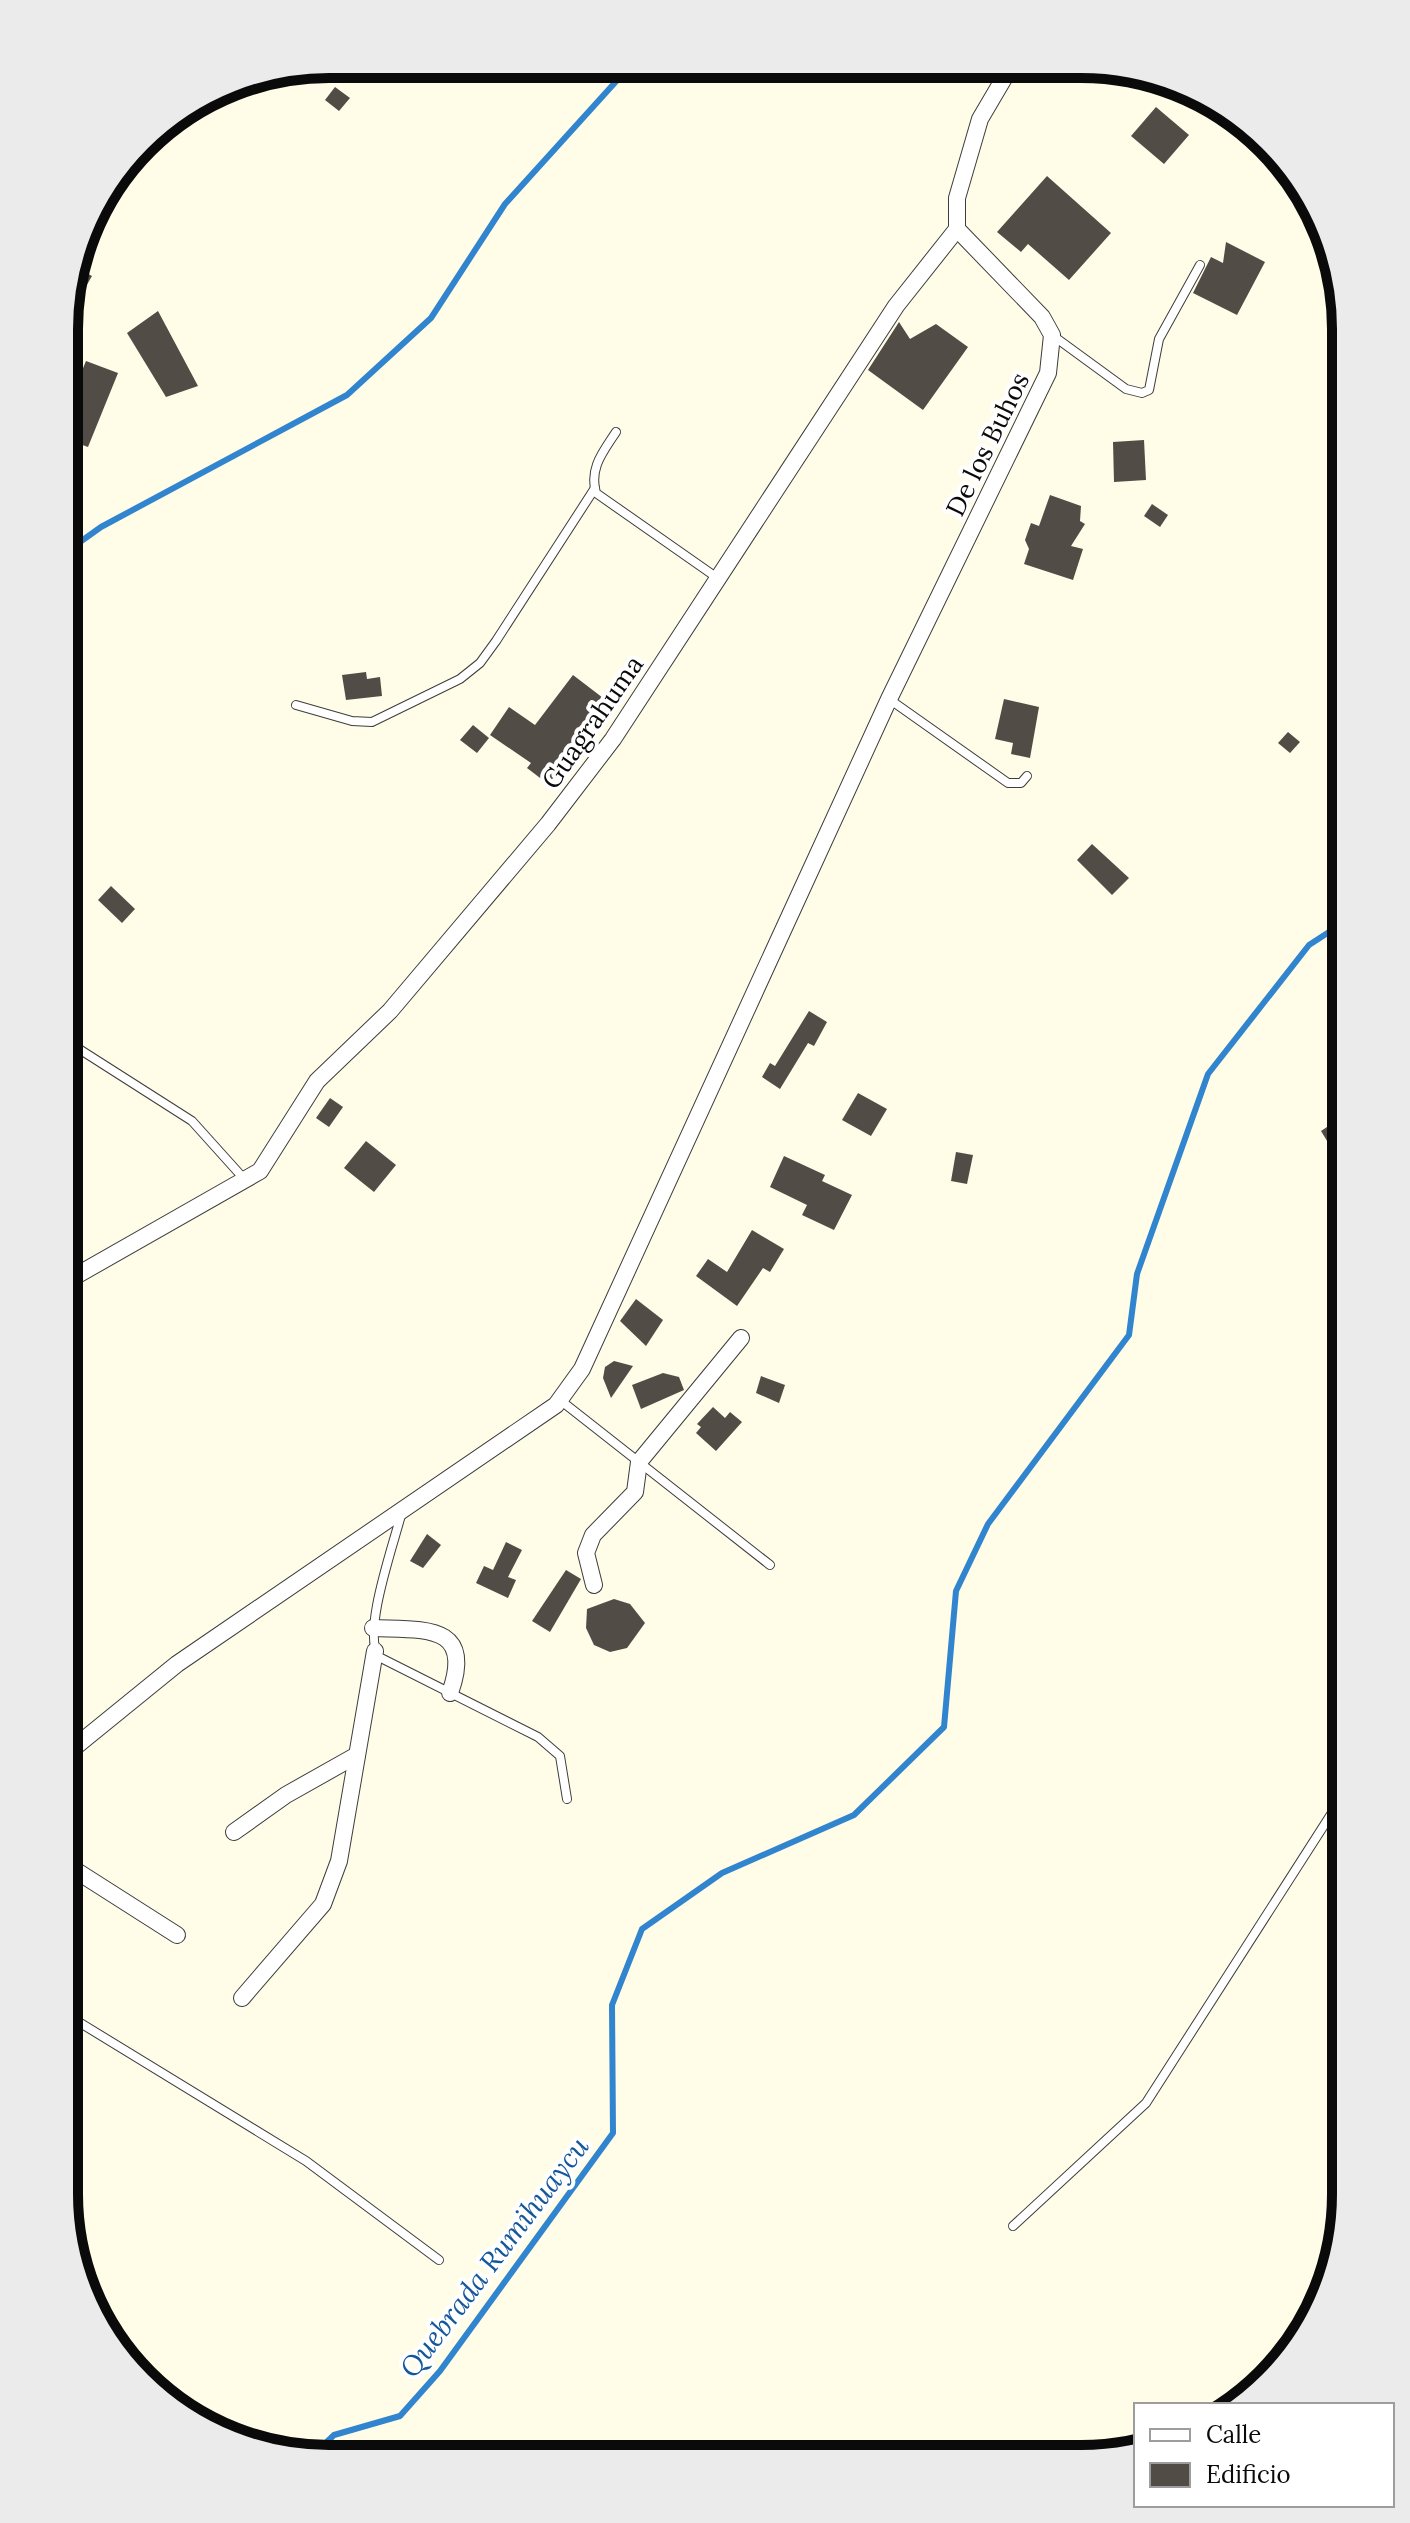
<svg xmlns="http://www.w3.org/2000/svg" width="1410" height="2523" font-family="Lora,serif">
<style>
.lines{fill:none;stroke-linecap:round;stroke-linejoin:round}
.stream{stroke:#3185ce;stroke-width:6}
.building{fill:#524c46}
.lane-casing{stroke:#3d3d3d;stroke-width:10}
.street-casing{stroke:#3d3d3d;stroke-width:18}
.lane{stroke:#fff;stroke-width:8}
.street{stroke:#fff;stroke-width:16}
.labels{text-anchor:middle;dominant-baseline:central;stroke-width:8;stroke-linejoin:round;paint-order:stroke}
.street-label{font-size:26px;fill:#0a0a0a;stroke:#fff}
.water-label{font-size:28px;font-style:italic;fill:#14579b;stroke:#fff}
.rim{fill:none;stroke:#0a0a0a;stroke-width:10}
</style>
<rect width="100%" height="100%" fill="#fffce7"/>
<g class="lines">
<!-- stream -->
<g class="stream">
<path d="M 66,552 L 101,527 L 347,395 L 431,318 L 505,204 L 630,66"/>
<path d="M 311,2457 L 334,2435 L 400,2416 L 440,2371 L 613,2133 L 612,2005 L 642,1929 L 722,1873 L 854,1815 L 944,1727 L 956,1591 L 988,1524 L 1129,1335 L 1137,1274 L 1208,1074 L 1309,945 L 1346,921"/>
</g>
</g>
<!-- building -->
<g class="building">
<path d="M 335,87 L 350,98 L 339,111 L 325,100 Z"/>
<path d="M 1156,107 L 1189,135 L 1164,164 L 1131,136 Z"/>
<path d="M 1047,176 L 1111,233 L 1069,280 L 1028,244 L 1021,252 L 997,232 Z"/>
<path d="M 1226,242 L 1265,262 L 1237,315 L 1193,293 L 1211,257 L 1223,263 Z"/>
<path d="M 75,267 L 92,276 L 66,321 L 66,295 Z"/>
<path d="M 158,311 L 198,386 L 166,397 L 127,333 Z"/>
<path d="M 899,322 L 910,339 L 936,324 L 968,347 L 923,410 L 868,370 Z"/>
<path d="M 86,361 L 118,373 L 88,447 L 66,439 L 66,409 Z"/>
<path d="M 1144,440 L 1146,480 L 1114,482 L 1113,442 Z"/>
<path d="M 1050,495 L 1081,506 L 1080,521 L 1085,524 L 1071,546 L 1083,549 L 1073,580 L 1024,564 L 1029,549 L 1025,540 L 1031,523 L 1039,526 Z"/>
<path d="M 1152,504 L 1168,515 L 1160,527 L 1144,516 Z"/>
<path d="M 366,672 L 367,679 L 380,677 L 382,696 L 346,700 L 342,675 Z"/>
<path d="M 573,675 L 607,701 L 557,760 L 564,765 L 548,784 L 527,768 L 531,763 L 490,735 L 509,707 L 535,725 Z"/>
<path d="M 1004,699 L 1039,707 L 1030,758 L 1011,754 L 1013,743 L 995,739 Z"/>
<path d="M 473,725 L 489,738 L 477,753 L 460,740 Z"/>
<path d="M 1288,732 L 1300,742 L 1290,753 L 1278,743 Z"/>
<path d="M 1092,844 L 1129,878 L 1112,895 L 1077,860 Z"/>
<path d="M 111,886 L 135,909 L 122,923 L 98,900 Z"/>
<path d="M 809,1011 L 827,1022 L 814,1046 L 808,1043 L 780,1089 L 762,1077 L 770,1063 L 775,1066 Z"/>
<path d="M 858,1093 L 887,1109 L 871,1136 L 842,1120 Z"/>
<path d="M 330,1098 L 343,1107 L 329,1127 L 316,1118 Z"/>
<path d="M 1336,1121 L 1346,1137 L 1346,1172 L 1321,1131 Z"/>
<path d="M 366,1141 L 396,1165 L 374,1192 L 344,1168 Z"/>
<path d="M 956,1152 L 973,1155 L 967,1184 L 951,1181 Z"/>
<path d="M 784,1156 L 825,1175 L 822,1181 L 852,1195 L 834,1230 L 802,1215 L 807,1205 L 770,1187 Z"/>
<path d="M 752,1230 L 784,1249 L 770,1272 L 763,1268 L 737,1306 L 696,1276 L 708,1259 L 727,1272 Z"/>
<path d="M 636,1299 L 663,1320 L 646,1346 L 620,1321 Z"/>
<path d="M 614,1361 L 633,1366 L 611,1398 L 603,1378 L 605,1367 Z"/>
<path d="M 663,1373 L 679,1377 L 684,1390 L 641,1409 L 632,1385 Z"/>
<path d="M 761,1376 L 785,1385 L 779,1403 L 756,1393 Z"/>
<path d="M 713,1407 L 725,1418 L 730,1412 L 742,1422 L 716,1451 L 696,1433 L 701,1427 L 697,1424 Z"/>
<path d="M 427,1534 L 441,1545 L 423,1568 L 410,1561 Z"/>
<path d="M 506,1542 L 522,1550 L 508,1577 L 516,1580 L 508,1598 L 476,1583 L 484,1566 L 493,1570 Z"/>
<path d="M 566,1570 L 581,1579 L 550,1632 L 532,1621 Z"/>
<path d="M 614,1599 L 630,1604 L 645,1623 L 627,1648 L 610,1652 L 594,1645 L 586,1628 L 587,1609 Z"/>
</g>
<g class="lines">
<defs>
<g id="lane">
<path d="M 1052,335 L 1126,389 L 1142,393 L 1149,390 L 1159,339 L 1200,265"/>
<path d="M 616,432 C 603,452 589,468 596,493 L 716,577"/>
<path d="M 889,699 L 1008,783 L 1021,783 L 1027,776"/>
<path d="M 296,705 L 352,721 L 372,722 L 460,679 L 480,663 L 496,641 L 595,488"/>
<path d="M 65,1040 L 192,1121 L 246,1181"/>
<path d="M 560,1400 L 770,1565"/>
<path d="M 402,1511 C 395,1541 361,1633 379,1657 L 538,1737 L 560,1756 L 567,1799"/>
<path d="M 64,2013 L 306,2161 L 439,2260"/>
<path d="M 1013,2226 L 1146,2103 L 1346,1791"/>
</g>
<g id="street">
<path d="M 65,1282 L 260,1171 L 317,1081 L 390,1011 L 548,824 L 613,739 L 896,306 L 957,229 L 957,198 L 980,119 L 1010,68"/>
<path d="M 594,1585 L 586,1553 L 593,1535 L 635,1492 L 639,1462 L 741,1338"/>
<path d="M 373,1628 C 423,1630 475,1623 450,1693"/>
<path d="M 65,1755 L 177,1664 L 556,1405 L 582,1369 L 889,699 L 1048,373 L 1052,335 L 1042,317 L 957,229"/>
<path d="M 234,1832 L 286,1795 L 357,1755"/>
<path d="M 64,1863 L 177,1935"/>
<path d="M 242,1998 L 323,1904 L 339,1861 L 375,1651"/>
</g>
</defs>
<!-- lane casing -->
<use href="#lane" class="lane-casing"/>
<!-- street casing -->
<use href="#street" class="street-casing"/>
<!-- lane -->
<use href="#lane" class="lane"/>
<!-- street -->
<use href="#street" class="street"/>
</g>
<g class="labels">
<!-- street labels -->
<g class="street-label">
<text transform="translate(987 444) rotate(-64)">De los Buhos</text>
<text transform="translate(592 722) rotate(-55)">Guagrahuma</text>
</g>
<!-- water labels -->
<g class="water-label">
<text transform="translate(494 2257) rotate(-53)">Quebrada Rumihuaycu</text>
</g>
</g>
<!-- crop -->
<path d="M0 0H1410V2523H0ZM329 78H1081A251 251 0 0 1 1332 329V2194A251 251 0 0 1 1081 2445H329A251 251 0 0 1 78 2194V329A251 251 0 0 1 329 78Z" fill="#ebebeb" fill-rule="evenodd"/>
<path class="rim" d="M329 78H1081A251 251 0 0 1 1332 329V2194A251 251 0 0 1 1081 2445H329A251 251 0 0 1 78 2194V329A251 251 0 0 1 329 78Z"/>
<!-- legend -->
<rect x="1134" y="2403" width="260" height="104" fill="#ffffff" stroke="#9d9d9d" stroke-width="2"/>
<rect x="1150" y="2429" width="40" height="12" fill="#ffffff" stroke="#9d9d9d" stroke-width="2"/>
<text x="1206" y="2443" font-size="24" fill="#0a0a0a">Calle</text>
<rect x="1150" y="2463" width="40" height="24" fill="#524c46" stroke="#9d9d9d" stroke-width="2"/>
<text x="1206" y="2483" font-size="24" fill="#0a0a0a">Edificio</text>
</svg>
